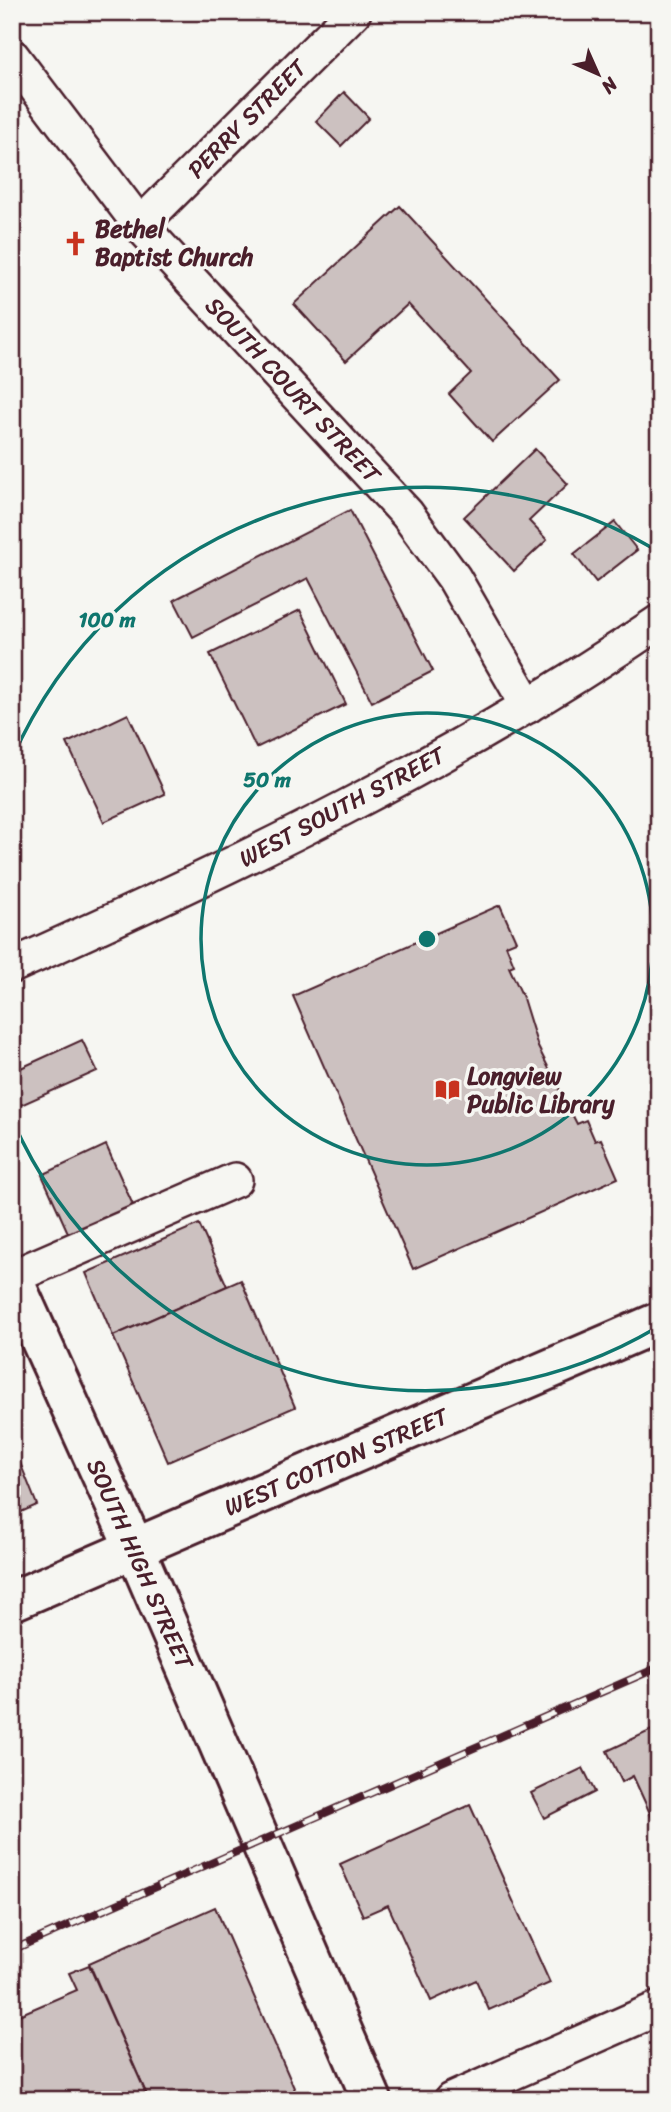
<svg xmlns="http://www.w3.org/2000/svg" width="671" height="2112" font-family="Sriracha,sans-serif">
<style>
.building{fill:#ccc1c0;stroke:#4a1f2b;stroke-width:2}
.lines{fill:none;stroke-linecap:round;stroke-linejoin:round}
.minor-casing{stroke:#4a1f2b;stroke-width:38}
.major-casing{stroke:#4a1f2b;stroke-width:44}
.minor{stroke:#f6f6f2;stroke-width:33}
.major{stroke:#f6f6f2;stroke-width:38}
.rail-casing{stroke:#4a1f2b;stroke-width:8}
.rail{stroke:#f6f6f2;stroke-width:5;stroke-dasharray:16;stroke-linecap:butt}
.ring{fill:none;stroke:#0f766e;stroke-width:3.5}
.labels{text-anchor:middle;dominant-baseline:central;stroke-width:7;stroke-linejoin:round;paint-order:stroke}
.street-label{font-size:24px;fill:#4a1f2b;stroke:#f6f6f2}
.poi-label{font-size:24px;font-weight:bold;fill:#4a1f2b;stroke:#f6f6f2;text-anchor:start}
.centre{fill:#0f766e;stroke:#f6f6f2;stroke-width:3.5}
.ring-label{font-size:21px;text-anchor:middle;font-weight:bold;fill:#0f766e;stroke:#f6f6f2;stroke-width:7;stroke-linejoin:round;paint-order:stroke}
</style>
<rect width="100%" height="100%" fill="#f6f6f2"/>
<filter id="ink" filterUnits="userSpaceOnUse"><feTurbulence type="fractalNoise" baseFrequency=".0143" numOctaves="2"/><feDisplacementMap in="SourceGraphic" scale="14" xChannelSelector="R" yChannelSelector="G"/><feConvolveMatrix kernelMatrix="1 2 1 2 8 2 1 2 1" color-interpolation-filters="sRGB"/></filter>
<g filter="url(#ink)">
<!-- building -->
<g class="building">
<path d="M 344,92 L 369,118 L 341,146 L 316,121 Z"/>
<path d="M 400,206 L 560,380 L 492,442 L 449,394 L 471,373 L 408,304 L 346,361 L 294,304 Z"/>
<path d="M 535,449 L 568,484 L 529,521 L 547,540 L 514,571 L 464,517 Z"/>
<path d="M 350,510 L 433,671 L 372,702 L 308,578 L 193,637 L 174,600 Z"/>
<path d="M 615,522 L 637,550 L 596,582 L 574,554 Z"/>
<path d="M 300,610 L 346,704 L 256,748 L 210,654 Z"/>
<path d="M 128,714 L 165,794 L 104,822 L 67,743 Z"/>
<path d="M 500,905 L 516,941 L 506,945 L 514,965 L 509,967 L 522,995 L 538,1047 L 577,1124 L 586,1120 L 595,1141 L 601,1139 L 618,1178 L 413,1269 L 293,996 Z"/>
<path d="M 82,1040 L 97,1071 L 21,1105 L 12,1086 L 12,1072 Z"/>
<path d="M 106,1145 L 133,1205 L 69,1235 L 42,1175 Z"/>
<path d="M 199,1224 L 227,1286 L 113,1336 L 86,1273 Z"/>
<path d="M 241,1280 L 295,1407 L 168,1462 L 113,1336 Z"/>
<path d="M 17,1455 L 37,1505 L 12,1516 L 12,1457 Z"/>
<path d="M 658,1727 L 659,1729 L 659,1833 L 633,1776 L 622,1782 L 607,1751 Z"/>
<path d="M 583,1768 L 595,1792 L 544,1818 L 531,1793 Z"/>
<path d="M 470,1805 L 550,1983 L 489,2010 L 476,1980 L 431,2001 L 388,1905 L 363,1916 L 340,1864 Z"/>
<path d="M 215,1907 L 298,2097 L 291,2100 L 149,2100 L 89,1963 Z"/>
<path d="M 89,1965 L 149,2100 L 15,2100 L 12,2093 L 12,2018 L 77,1990 L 69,1973 Z"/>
</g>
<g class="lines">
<defs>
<g id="minor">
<path d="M 12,56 L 140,225 L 407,514 L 454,578 L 528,706"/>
<path d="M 140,225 L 354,12"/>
<path d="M 12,966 C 236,866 456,760 659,622"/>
<path d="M 12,1277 L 235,1180"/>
<path d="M 451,2100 L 659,2008"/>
</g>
<g id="major">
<path d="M 12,1277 L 135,1549 L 372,2100"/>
<path d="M 12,1601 L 659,1322"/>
</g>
</defs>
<!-- minor casing -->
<use href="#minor" class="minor-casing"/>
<!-- major casing -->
<use href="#major" class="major-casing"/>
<!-- minor -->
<use href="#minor" class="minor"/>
<!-- major -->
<use href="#major" class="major"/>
<defs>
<path id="rail" d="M 12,1950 L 659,1667"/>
</defs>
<!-- rail casing -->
<use href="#rail" class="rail-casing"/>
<!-- rail -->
<use href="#rail" class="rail"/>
</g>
</g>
<!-- distance rings -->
<g class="ring">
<circle cx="427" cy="939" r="226"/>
<path d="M656 1328A452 452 0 0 1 12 1119M12 759A452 452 0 0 1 656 550"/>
</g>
<!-- icons -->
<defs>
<symbol id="church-bare" viewBox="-9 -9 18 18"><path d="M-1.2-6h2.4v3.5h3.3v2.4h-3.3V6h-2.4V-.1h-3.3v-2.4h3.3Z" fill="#c8321e" stroke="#f6f6f2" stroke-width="2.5" paint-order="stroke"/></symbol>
<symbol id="library-bare" viewBox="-9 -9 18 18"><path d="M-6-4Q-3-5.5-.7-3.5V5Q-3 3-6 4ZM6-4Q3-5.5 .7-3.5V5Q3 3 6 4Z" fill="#c8321e" stroke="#f6f6f2" stroke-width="2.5" paint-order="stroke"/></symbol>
</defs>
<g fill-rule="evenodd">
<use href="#church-bare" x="58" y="226" width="35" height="35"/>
<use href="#library-bare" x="430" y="1072" width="35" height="35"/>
</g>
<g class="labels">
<!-- street labels -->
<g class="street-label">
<text transform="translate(247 119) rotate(-45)">PERRY STREET</text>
<text transform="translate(293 390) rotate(47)">SOUTH COURT STREET</text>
<text transform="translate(342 807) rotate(-28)">WEST SOUTH STREET</text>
<text transform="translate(336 1462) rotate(-23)">WEST COTTON STREET</text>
<text transform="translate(140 1564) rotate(66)">SOUTH HIGH STREET</text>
</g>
<!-- poi labels -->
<g class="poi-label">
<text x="95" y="229">Bethel<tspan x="95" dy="28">Baptist Church</tspan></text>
<text x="467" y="1076">Longview<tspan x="467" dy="28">Public Library</tspan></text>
</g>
</g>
<circle cx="427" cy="939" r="10" class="centre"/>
<g class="ring-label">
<text x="107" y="627">100 m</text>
<text x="267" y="787">50 m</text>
</g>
<!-- margin -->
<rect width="671" height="2112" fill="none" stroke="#f6f6f2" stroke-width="42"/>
<rect x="21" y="21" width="629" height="2070" fill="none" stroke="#4a1f2b" stroke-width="2.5" filter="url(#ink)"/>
<!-- north arrow -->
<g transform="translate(598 74) rotate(135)" stroke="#f6f6f2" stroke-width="5" paint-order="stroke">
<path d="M0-5L12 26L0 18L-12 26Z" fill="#4a1f2b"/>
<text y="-10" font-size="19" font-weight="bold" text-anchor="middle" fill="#4a1f2b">N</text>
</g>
</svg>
